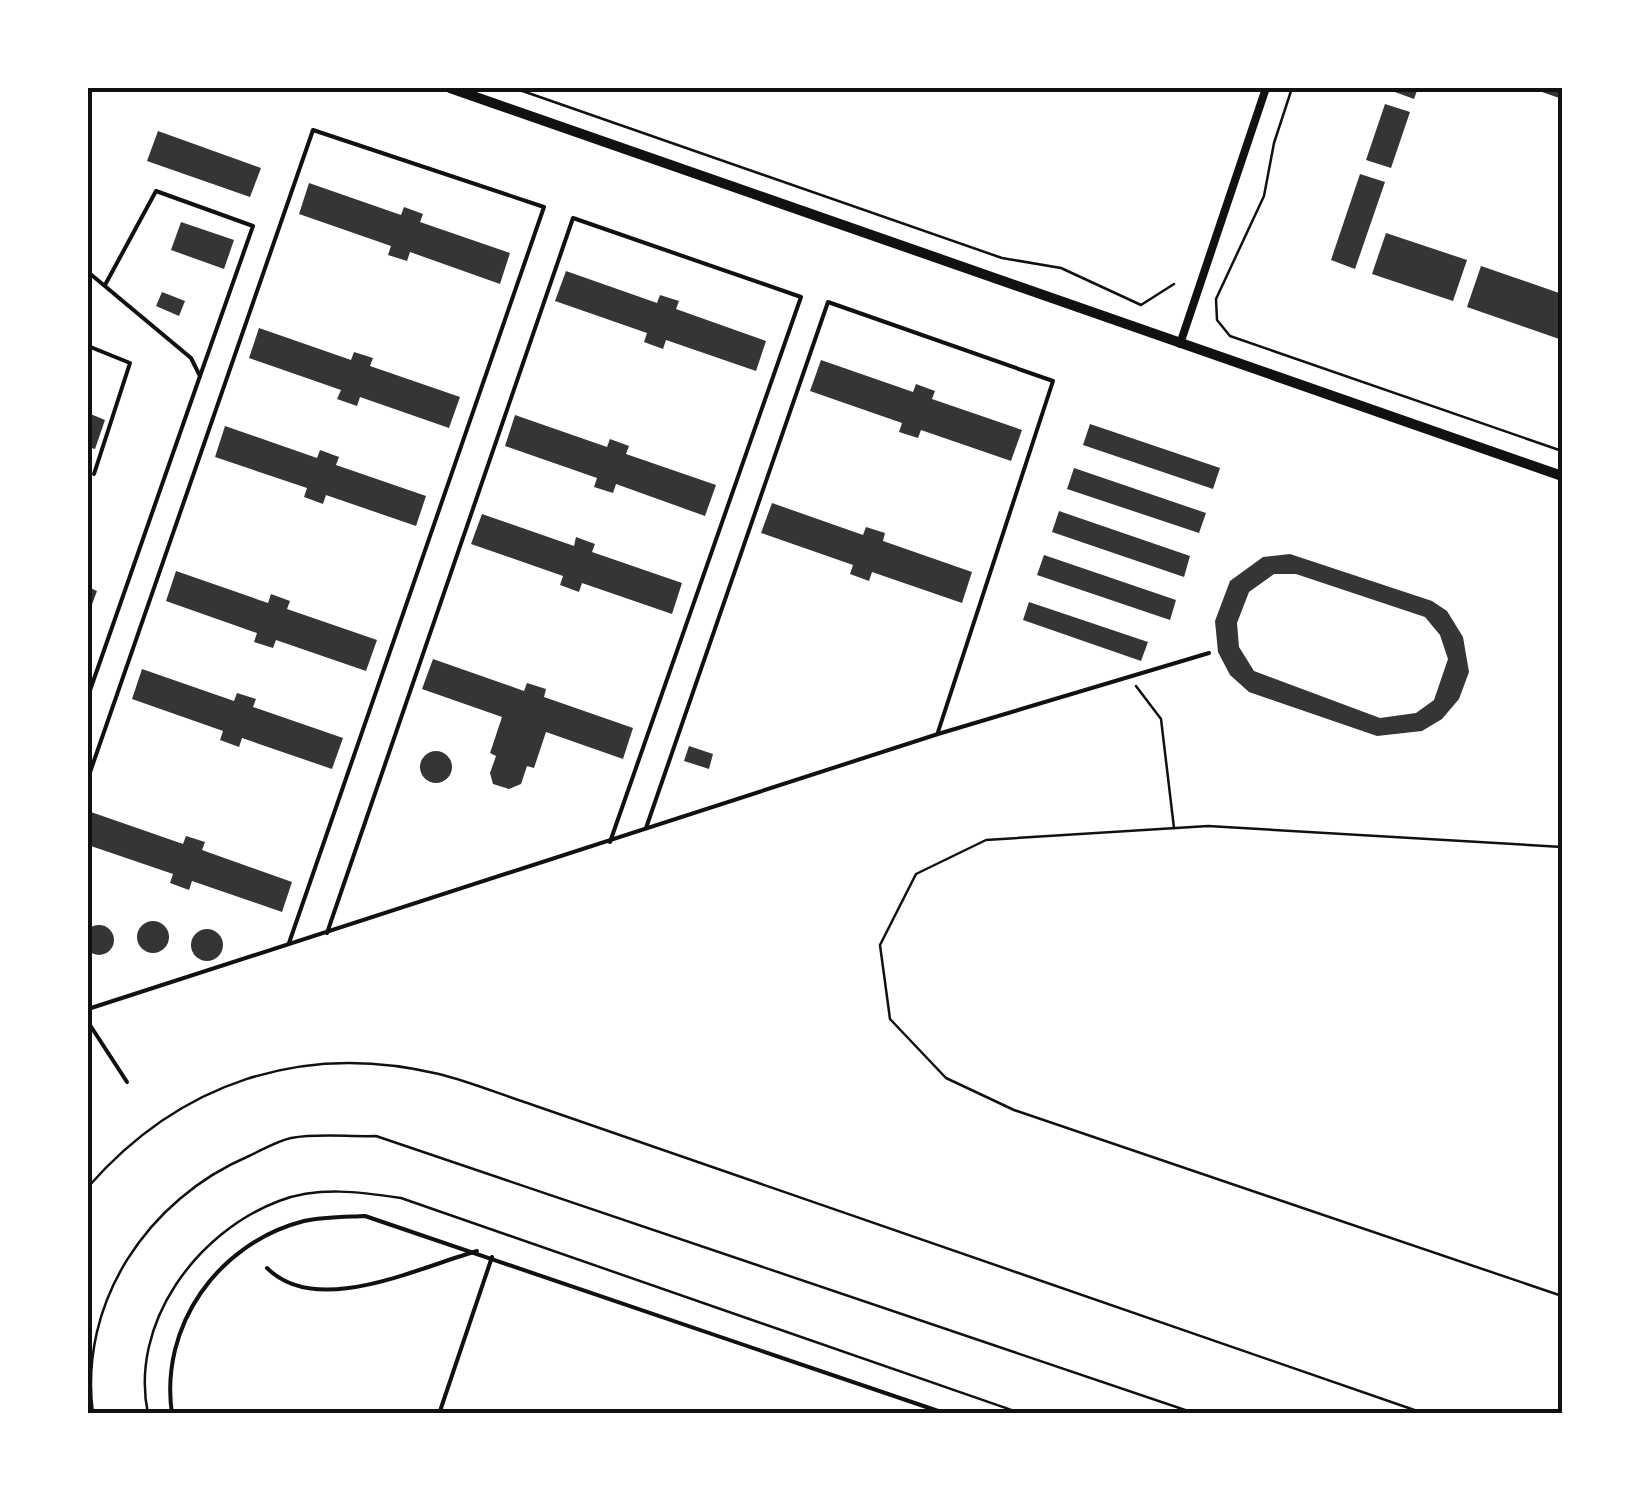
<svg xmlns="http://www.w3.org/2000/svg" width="1650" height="1501" font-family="'PT Sans Narrow',sans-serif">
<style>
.building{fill:#353535;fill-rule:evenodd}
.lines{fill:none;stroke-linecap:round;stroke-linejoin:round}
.path{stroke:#111;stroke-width:2.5}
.service{stroke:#111;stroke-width:4}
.minor{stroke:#111;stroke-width:8}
.tertiary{stroke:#111;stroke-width:10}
.neatline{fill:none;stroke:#111;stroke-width:4}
</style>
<rect width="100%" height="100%" fill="#fff"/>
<!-- building -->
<g class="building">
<path d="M 1384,88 L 1418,88 L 1414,99 Z"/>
<path d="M 1544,88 L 1562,88 L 1562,99 L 1542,92 Z"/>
<path d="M 1385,104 L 1410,112 L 1391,168 L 1366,160 Z"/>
<path d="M 158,131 L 261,168 L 250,197 L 147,161 Z"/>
<path d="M 1360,174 L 1385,182 L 1355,269 L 1331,260 Z"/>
<path d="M 309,183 L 401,215 L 404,207 L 423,214 L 420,222 L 510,253 L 500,284 L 410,252 L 407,261 L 388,255 L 391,246 L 299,214 Z"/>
<path d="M 181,222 L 234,240 L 224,269 L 171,250 Z"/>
<path d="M 1386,233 L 1467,260 L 1453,301 L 1372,274 Z"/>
<path d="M 1481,266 L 1562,294 L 1562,340 L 1467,307 Z"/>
<path d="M 566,271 L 657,303 L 660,295 L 679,301 L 676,309 L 766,341 L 756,371 L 666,340 L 663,349 L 644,342 L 647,333 L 555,301 Z"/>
<path d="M 162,292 L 185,301 L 179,316 L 156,306 Z"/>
<path d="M 259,328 L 351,360 L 354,352 L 373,358 L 370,366 L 460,397 L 449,428 L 360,397 L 357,406 L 337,399 L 341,390 L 249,358 Z"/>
<path d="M 821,360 L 913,392 L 916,384 L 935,391 L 932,399 L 1022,430 L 1011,461 L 921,430 L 918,438 L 899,432 L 902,423 L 810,391 Z"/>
<path d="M 88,413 L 105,420 L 95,449 L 88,447 Z"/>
<path d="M 515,415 L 607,447 L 610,439 L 629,446 L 626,454 L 716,485 L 705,516 L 616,484 L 613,493 L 594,487 L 597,478 L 505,446 Z"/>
<path d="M 1090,424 L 1220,468 L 1213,489 L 1083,445 Z"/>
<path d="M 225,426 L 317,458 L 320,450 L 339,457 L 336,465 L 426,496 L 416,526 L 326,495 L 323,504 L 304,497 L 307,488 L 215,457 Z"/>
<path d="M 1074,468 L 1206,513 L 1199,533 L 1067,489 Z"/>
<path d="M 772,503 L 863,535 L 866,527 L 885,533 L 883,541 L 972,572 L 962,603 L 872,572 L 869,581 L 850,574 L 853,565 L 761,533 Z"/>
<path d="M 1059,511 L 1190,556 L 1184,577 L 1052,532 Z"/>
<path d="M 482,514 L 574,546 L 576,537 L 595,544 L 592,552 L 682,583 L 672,614 L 582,583 L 579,592 L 560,585 L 563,576 L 471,544 Z"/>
<path d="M 1290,554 L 1432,601 L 1447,611 L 1463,637 L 1469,672 L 1459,699 L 1442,719 L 1422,731 L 1377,736 L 1249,692 L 1230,675 L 1218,652 L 1215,621 L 1230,581 L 1263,557 ZM 1274,574 L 1296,574 L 1425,617 L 1440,635 L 1448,659 L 1434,700 L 1416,713 L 1380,718 L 1254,671 L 1239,647 L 1237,623 L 1249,592 Z"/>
<path d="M 1044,555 L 1176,600 L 1170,620 L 1037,575 Z"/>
<path d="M 176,571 L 268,603 L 271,594 L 290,601 L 287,609 L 377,640 L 366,671 L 276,640 L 273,648 L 254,642 L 257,633 L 166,601 Z"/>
<path d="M 88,587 L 97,591 L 88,615 Z"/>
<path d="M 1029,602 L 1148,642 L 1141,661 L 1023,620 Z"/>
<path d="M 433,659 L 524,691 L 527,683 L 546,689 L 544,697 L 633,728 L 623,759 L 546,732 L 534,768 L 527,766 L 521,784 L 509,789 L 493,784 L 490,773 L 496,756 L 490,753 L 502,717 L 422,689 Z"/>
<path d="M 142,669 L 234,701 L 237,693 L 256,699 L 253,707 L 343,738 L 332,769 L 242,738 L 239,747 L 220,740 L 223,731 L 132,699 Z"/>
<path d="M 689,746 L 713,754 L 709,769 L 684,761 Z"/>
<circle cx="436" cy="767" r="16"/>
<path d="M 91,812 L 183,844 L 186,836 L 205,842 L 202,850 L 292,882 L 282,912 L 192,881 L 189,890 L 170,883 L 173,874 L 88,845 Z"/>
<circle cx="153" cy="937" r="16"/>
<circle cx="99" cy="940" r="15"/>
<circle cx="207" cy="945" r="16"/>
</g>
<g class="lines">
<!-- path -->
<g class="path">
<path d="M 514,88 L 1002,258 L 1061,268 L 1141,305 L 1174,284"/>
<path d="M 1292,88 L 1274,143 L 1264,196 L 1216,299 L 1217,320 L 1230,336 L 1562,451"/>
<path d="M 1136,686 L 1161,719 L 1174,828"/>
<path d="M 1562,847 L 1208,826 L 986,840 L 916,874 L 880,945 L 890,1019 L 946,1078 L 1014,1110 L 1562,1296"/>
<path d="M 88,1187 C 179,1083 302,1041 439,1074 C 471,1082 502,1095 533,1105 L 1426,1414"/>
<path d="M 93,1414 C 78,1302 148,1199 249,1156 C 262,1150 277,1141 291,1138 C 318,1133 349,1137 376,1136 L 1197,1414"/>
<path d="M 148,1414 C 129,1323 197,1232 279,1201 C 318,1186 361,1192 401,1198 L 1023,1414"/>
</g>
<!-- service -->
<g class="service">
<path d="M 88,272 L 191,358 L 200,376 L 88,696"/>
<path d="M 105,285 L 156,191 L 253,226 L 200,376"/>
<path d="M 88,346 L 130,363 L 94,474"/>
<path d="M 88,778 L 313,130 L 544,207 L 289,943"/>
<path d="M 646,828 L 828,302 L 1053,381 L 938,732"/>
<path d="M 327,933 L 573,218 L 801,297 L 610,842"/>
<path d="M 88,1009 L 938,734 L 1209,653"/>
<path d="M 88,1022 L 127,1082"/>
<path d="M 267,1268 C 317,1318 417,1268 477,1251"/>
<path d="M 172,1414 C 159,1326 218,1243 304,1221 C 323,1217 346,1217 365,1216 L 947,1414"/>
<path d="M 439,1414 L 492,1257"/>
</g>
<!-- minor -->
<path class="minor" d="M 1180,344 L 1266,88"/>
<!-- tertiary -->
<path class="tertiary" d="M 450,88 L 1562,476"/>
</g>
<!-- border -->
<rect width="1650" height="1501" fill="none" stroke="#ffffff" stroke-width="180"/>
<rect x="90" y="90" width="1470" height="1321" class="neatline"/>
</svg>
